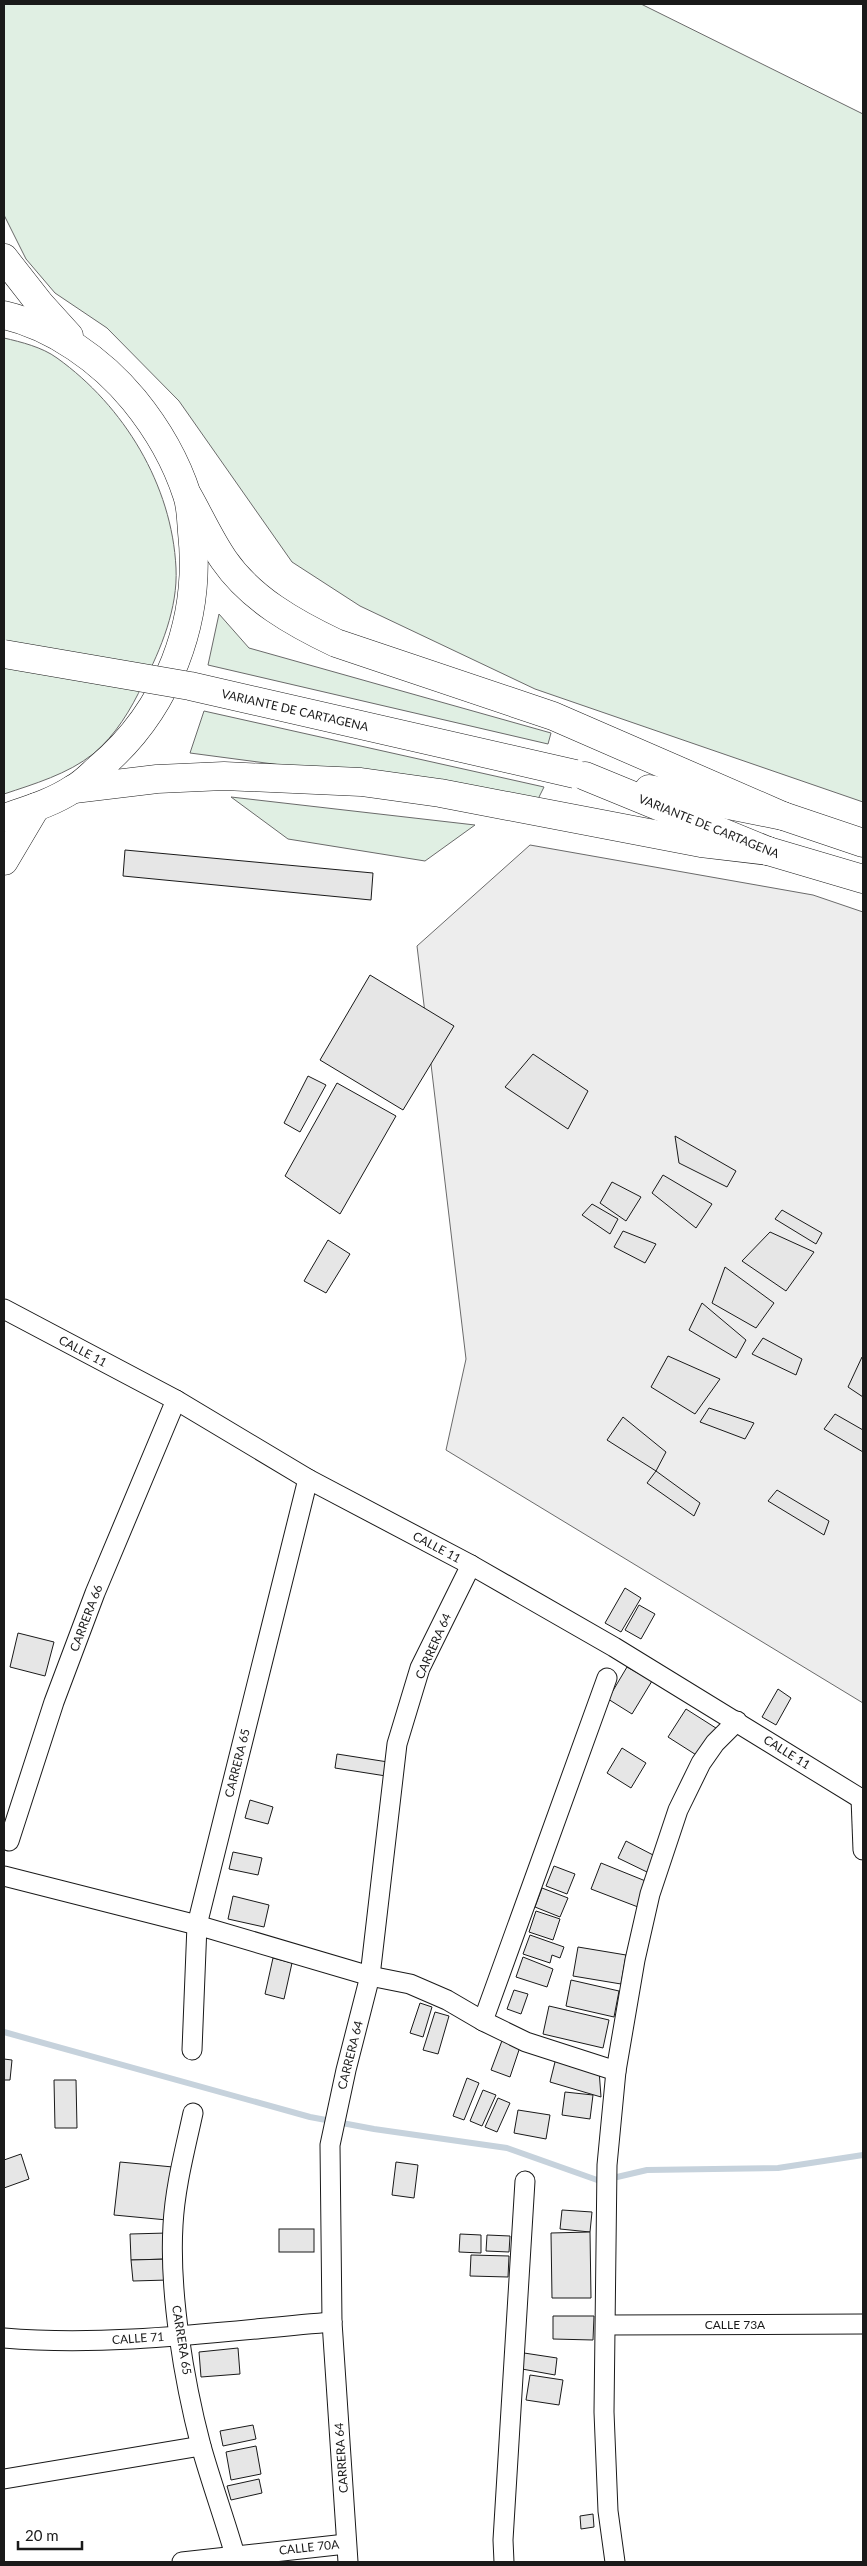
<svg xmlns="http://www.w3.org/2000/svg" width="867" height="2566" font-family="Lato,sans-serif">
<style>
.green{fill:#e0efe3;stroke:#6a6a6a}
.parking{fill:#ededed;stroke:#6a6a6a}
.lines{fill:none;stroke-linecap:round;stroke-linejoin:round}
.stream{stroke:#c6d2dc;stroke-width:6}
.building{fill:#e6e6e6;stroke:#1a1a1a}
.street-casing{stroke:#1a1a1a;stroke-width:21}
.secondary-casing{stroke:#1a1a1a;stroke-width:29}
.primary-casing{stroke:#1a1a1a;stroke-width:29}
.highway-casing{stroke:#1a1a1a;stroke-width:29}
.street{stroke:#fff;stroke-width:19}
.secondary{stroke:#fff;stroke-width:28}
.primary{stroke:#fff;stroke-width:28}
.highway{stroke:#fff;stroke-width:28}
.primary-bridge-casing{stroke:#1a1a1a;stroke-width:29;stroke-linecap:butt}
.primary-bridge{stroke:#fff;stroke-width:28}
.labels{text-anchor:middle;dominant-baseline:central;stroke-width:4;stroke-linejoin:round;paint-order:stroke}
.street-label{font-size:12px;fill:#1a1a1a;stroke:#fff}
</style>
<rect width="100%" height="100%" fill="#fff"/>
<!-- green -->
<g class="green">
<path d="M 4,4 L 641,4 L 863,114 L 863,802 L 535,689 L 360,606 L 292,562 L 179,401 L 107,328 L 55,293 L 26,259 L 4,215 Z"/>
<path d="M 4,338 C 21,342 42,347 57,358 C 124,406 172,485 176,568 C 178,608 161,649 143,684 C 131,709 116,735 93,754 C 68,774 34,784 4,794 Z"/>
<path d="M 219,614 L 249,648 L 551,733 L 548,744 L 208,665 Z"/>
<path d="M 204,711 L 544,787 L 538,799 L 190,753 Z"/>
<path d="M 231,797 L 475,825 L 425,861 L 288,839 Z"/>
</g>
<!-- parking -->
<path class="parking" d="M 530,845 L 813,895 L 863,912 L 863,1703 L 446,1450 L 466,1359 L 417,946 Z"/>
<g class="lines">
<!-- stream -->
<path class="stream" d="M 4,2032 L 310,2117 L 374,2129 L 507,2148 L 600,2181 L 647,2170 L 778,2168 L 863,2155"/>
</g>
<!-- building -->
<g class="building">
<path d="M 125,850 L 373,873 L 371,900 L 123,876 Z"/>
<path d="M 370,975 L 454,1026 L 403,1110 L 320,1060 Z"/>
<path d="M 533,1054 L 588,1091 L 568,1129 L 505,1087 Z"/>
<path d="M 308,1076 L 326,1085 L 300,1132 L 284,1123 Z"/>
<path d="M 337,1083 L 396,1116 L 340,1214 L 285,1176 Z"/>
<path d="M 675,1136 L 736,1171 L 727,1187 L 679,1163 Z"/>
<path d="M 663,1175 L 712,1204 L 696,1228 L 652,1193 Z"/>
<path d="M 612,1182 L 641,1197 L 626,1221 L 600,1203 Z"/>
<path d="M 592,1204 L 618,1219 L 610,1234 L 582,1215 Z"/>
<path d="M 782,1210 L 822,1233 L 816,1244 L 775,1219 Z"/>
<path d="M 623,1231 L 656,1244 L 645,1263 L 614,1247 Z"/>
<path d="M 770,1232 L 814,1252 L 786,1291 L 742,1261 Z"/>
<path d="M 328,1240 L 350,1254 L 326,1293 L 304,1281 Z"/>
<path d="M 725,1267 L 774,1303 L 756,1328 L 712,1303 Z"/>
<path d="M 702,1303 L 746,1340 L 736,1358 L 689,1330 Z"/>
<path d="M 763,1338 L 802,1359 L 796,1375 L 752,1354 Z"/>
<path d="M 668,1356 L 720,1379 L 695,1414 L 651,1387 Z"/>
<path d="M 862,1357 L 863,1358 L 863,1397 L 848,1387 Z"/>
<path d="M 709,1408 L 754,1423 L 745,1439 L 700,1422 Z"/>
<path d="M 835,1414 L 863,1430 L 863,1452 L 824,1429 Z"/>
<path d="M 623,1417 L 666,1452 L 656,1471 L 607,1440 Z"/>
<path d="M 656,1471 L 700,1503 L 694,1516 L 647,1483 Z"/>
<path d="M 777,1490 L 829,1521 L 824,1535 L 768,1501 Z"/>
<path d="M 625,1588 L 641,1598 L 621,1632 L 605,1623 Z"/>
<path d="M 639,1605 L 655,1614 L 641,1639 L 625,1630 Z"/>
<path d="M 18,1633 L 54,1642 L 45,1676 L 10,1667 Z"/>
<path d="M 627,1667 L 652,1681 L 632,1714 L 608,1699 Z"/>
<path d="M 778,1689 L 791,1698 L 776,1725 L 762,1717 Z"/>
<path d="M 686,1709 L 719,1730 L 701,1758 L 668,1737 Z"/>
<path d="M 622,1748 L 646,1763 L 631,1788 L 607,1773 Z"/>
<path d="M 337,1754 L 388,1762 L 386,1776 L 335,1768 Z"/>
<path d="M 250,1800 L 273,1807 L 268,1824 L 245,1818 Z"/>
<path d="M 626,1841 L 655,1856 L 647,1872 L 618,1858 Z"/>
<path d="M 233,1852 L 262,1858 L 258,1875 L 229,1869 Z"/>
<path d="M 601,1863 L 648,1882 L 638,1907 L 591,1889 Z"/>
<path d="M 554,1866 L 575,1874 L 567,1894 L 546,1886 Z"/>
<path d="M 542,1888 L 568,1898 L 560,1917 L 535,1907 Z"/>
<path d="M 233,1896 L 269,1905 L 264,1927 L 228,1919 Z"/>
<path d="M 536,1911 L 560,1919 L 553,1940 L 529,1932 Z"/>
<path d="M 530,1935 L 564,1947 L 560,1958 L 552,1955 L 550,1963 L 523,1954 Z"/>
<path d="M 578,1947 L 626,1955 L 621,1984 L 573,1976 Z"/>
<path d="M 523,1957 L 553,1969 L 547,1987 L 516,1977 Z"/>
<path d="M 273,1958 L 292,1963 L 284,1999 L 265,1994 Z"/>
<path d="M 571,1980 L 619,1991 L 614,2017 L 566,2006 Z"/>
<path d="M 514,1990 L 528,1994 L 521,2014 L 507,2009 Z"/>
<path d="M 420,2003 L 432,2007 L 423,2037 L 410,2033 Z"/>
<path d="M 549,2006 L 609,2020 L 603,2048 L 543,2034 Z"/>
<path d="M 435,2012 L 449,2016 L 438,2054 L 423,2050 Z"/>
<path d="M 503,2038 L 521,2044 L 510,2077 L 491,2070 Z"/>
<path d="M 556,2058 L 599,2070 L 601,2097 L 550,2082 Z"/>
<path d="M 4,2059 L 12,2060 L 10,2080 L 4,2080 Z"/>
<path d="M 467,2078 L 479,2083 L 464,2120 L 453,2116 Z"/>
<path d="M 54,2080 L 76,2080 L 77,2128 L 55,2128 Z"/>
<path d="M 483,2090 L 496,2095 L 482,2126 L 470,2121 Z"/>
<path d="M 565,2092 L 593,2095 L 590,2119 L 562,2115 Z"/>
<path d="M 498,2098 L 510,2103 L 497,2132 L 485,2127 Z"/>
<path d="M 518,2110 L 550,2115 L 546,2139 L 514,2133 Z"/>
<path d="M 21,2154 L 29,2179 L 4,2188 L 4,2160 Z"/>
<path d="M 120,2162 L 173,2167 L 167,2220 L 114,2215 Z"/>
<path d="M 396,2162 L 418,2165 L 414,2198 L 392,2195 Z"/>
<path d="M 562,2210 L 592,2212 L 590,2232 L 560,2229 Z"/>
<rect x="279" y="2229" width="35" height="23"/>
<path d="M 590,2232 L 591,2298 L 552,2298 L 551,2233 Z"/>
<path d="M 167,2233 L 168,2259 L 131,2260 L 130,2234 Z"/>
<path d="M 460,2234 L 481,2235 L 481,2253 L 459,2252 Z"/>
<path d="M 487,2235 L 510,2236 L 509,2252 L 486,2251 Z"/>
<path d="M 471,2255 L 509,2256 L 508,2277 L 470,2276 Z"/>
<path d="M 168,2259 L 168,2280 L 133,2281 L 131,2260 Z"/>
<path d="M 553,2316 L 594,2316 L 593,2340 L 553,2339 Z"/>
<path d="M 238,2348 L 240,2374 L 201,2377 L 199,2352 Z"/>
<path d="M 524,2353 L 557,2358 L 555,2375 L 522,2369 Z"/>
<path d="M 530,2375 L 563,2380 L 559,2405 L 526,2400 Z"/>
<path d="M 253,2425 L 256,2439 L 223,2446 L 220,2431 Z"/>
<path d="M 256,2446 L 261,2474 L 231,2480 L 226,2452 Z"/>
<path d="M 259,2479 L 262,2493 L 231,2500 L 227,2486 Z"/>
<path d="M 593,2514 L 594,2527 L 581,2529 L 580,2516 Z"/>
</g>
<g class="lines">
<defs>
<g id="street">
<path d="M 4,1309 L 176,1400 L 308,1479 L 471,1565 L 614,1647 L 863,1800"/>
<path d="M 861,1798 L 863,1850"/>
<path d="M 9,1841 L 54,1702 L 95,1593 L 176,1400"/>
<path d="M 4,1876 L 197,1925 L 370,1976 L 410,1984 L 447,2000 L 483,2021 L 526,2042 L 616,2071"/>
<path d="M 483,2021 L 607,1678"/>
<path d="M 192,2050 L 197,1925 L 308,1479"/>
<path d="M 193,2113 C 185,2150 175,2187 173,2225 C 169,2293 184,2381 201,2446 C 212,2485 226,2523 237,2562"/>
<path d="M 607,2325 L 863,2324"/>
<path d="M 4,2338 C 113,2347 223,2331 332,2322"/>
<path d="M 4,2479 L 201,2446"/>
<path d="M 182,2562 L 346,2544"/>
<path d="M 348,2562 L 332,2322 L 330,2145 L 346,2070 L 370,1976 L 397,1744 L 420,1668 L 471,1565"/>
<path d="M 504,2562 L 503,2540 L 525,2181"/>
<path d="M 615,2562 L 608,2511 L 604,2412 L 607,2165 L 616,2071 L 635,1960 L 650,1894 L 678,1810 L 701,1763 L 715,1743 L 737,1721"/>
</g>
<path id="secondary" d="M 4,861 L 36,807"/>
<g id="primary">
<path d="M 188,496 C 200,517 210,540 224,560 C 251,599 294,623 336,643 L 553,716 L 783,816"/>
<path d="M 585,776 L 768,851 L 863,879"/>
<path d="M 74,789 L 157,779 L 224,776 L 361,782 L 440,793 L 701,843 L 768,851"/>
<path d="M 649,789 L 783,816 L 863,843"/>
</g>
<g id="highway">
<path d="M 4,258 L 40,304 L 69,336"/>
<path d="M 4,315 C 54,327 101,360 134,400 C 156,427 176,461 187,495 C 191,506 191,521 192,532 C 202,621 168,710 99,768 C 91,775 83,784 73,789 C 52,803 27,810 4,818"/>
</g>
</defs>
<!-- street casing -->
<use href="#street" class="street-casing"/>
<!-- secondary casing -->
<use href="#secondary" class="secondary-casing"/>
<!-- primary casing -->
<use href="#primary" class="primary-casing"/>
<!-- highway casing -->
<use href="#highway" class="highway-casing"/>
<!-- street -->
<use href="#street" class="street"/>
<!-- secondary -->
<use href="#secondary" class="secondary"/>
<!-- primary -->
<use href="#primary" class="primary"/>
<!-- highway -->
<use href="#highway" class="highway"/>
<defs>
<path id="primary-bridge" d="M 4,654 L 190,686 L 575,774"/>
</defs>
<!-- primary-bridge casing -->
<use href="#primary-bridge" class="primary-bridge-casing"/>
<!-- primary-bridge -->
<use href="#primary-bridge" class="primary-bridge"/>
</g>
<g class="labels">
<!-- street labels -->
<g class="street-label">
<text transform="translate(295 710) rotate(13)">VARIANTE DE CARTAGENA</text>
<text transform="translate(709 826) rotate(22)">VARIANTE DE CARTAGENA</text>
<text transform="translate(83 1351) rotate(28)">CALLE 11</text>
<text transform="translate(437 1547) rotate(28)">CALLE 11</text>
<text transform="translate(86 1618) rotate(-69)">CARRERA 66</text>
<text transform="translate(433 1646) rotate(-66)">CARRERA 64</text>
<text transform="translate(787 1752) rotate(32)">CALLE 11</text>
<text transform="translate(237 1763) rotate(-76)">CARRERA 65</text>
<text transform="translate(350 2055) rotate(-76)">CARRERA 64</text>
<text x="735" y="2324">CALLE 73A</text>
<text transform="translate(138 2338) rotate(-4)">CALLE 71</text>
<text transform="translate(182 2340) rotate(81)">CARRERA 65</text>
<text transform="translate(341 2458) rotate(-94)">CARRERA 64</text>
<text transform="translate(309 2547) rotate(-6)">CALLE 70A</text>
</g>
</g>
<!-- border -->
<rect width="867" height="2566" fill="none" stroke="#1a1a1a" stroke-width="10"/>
<!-- scale -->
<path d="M18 2541v8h64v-8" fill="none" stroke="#1a1a1a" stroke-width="2.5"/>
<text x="25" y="2541" font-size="15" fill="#1a1a1a" stroke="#ffffff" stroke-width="4" paint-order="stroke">20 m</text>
</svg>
